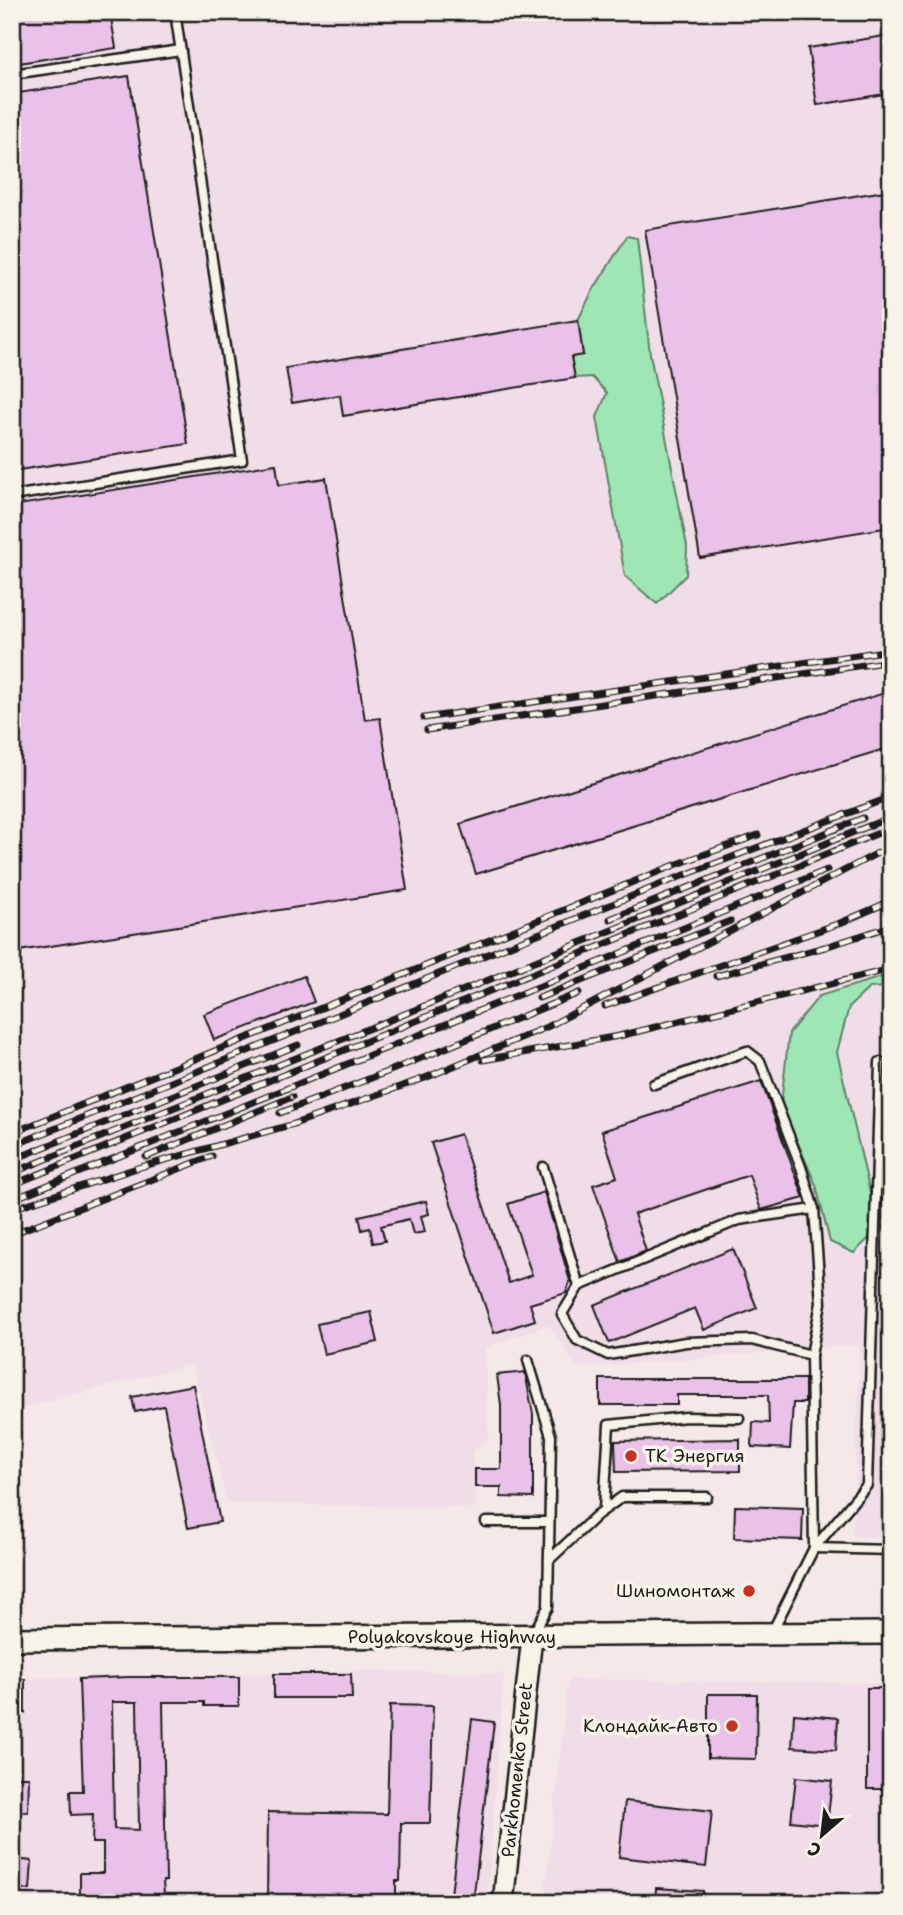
<svg xmlns="http://www.w3.org/2000/svg" width="903" height="1915" font-family="'Shantell Sans',sans-serif">
<style>
.built{fill:#f1dde8}
.green{fill:#9ee7b5;stroke:#5d8268;stroke-width:2}
.building{fill:#eac1e8;stroke:#1c1c1c;stroke-width:2;fill-rule:evenodd}
.lines{fill:none;stroke-linecap:round;stroke-linejoin:round}
.service-casing{stroke:#1c1c1c;stroke-width:13}
.tertiary-casing{stroke:#1c1c1c;stroke-width:24}
.secondary-casing{stroke:#1c1c1c;stroke-width:26}
.service{stroke:#f7f3e8;stroke-width:8}
.tertiary{stroke:#f7f3e8;stroke-width:19}
.secondary{stroke:#f7f3e8;stroke-width:21}
.rail-casing{stroke:#1c1c1c;stroke-width:7}
.rail{stroke:#f7f3e8;stroke-width:4.5;stroke-dasharray:13;stroke-linecap:butt}
.poi-dot{fill:#c8321e;stroke:#f7f3e8;stroke-width:2.5}
.labels{text-anchor:middle;dominant-baseline:central;stroke-width:7;stroke-linejoin:round;paint-order:stroke}
.poi-label{font-size:18px;fill:#1c1c1c;stroke:#f7f3e8;text-anchor:end}
.street-label{font-size:18px;fill:#1c1c1c;stroke:#f7f3e8}
</style>
<rect width="100%" height="100%" fill="#f4e9e8"/>
<filter id="ink" filterUnits="userSpaceOnUse"><feTurbulence type="fractalNoise" baseFrequency=".0143" numOctaves="2"/><feDisplacementMap in="SourceGraphic" scale="14" xChannelSelector="R" yChannelSelector="G"/><feConvolveMatrix kernelMatrix="1 2 1 2 8 2 1 2 1" color-interpolation-filters="sRGB"/></filter>
<g filter="url(#ink)">
<!-- built -->
<g class="built">
<path d="M 12,12 L 891,12 L 891,1537 L 853,1537 L 860,1345 L 578,1368 L 548,1325 L 485,1348 L 489,1440 L 472,1452 L 476,1508 L 227,1503 L 192,1364 L 12,1411 Z"/>
<path d="M 369,1670 L 504,1674 L 487,1903 L 12,1903 L 12,1678 L 140,1677 Z"/>
<path d="M 568,1679 L 891,1683 L 891,1903 L 544,1903 Z"/>
</g>
<!-- green -->
<g class="green">
<path d="M 627,236 L 637,238 L 650,354 L 687,546 L 686,575 L 657,604 L 625,576 L 597,417 L 607,393 L 592,377 L 575,378 L 571,357 L 583,355 L 578,320 L 592,292 Z"/>
<path d="M 891,974 L 891,987 L 869,988 L 849,1007 L 837,1052 L 872,1201 L 871,1236 L 854,1253 L 830,1242 L 816,1185 L 781,1104 L 789,1033 L 819,996 Z"/>
</g>
<!-- building -->
<g class="building">
<path d="M 12,12 L 110,12 L 116,48 L 12,64 Z"/>
<path d="M 891,35 L 891,93 L 817,105 L 808,48 Z"/>
<path d="M 129,76 L 188,444 L 12,471 L 12,94 Z"/>
<path d="M 891,190 L 891,527 L 700,558 L 645,230 Z"/>
<path d="M 578,320 L 583,355 L 571,357 L 575,378 L 343,416 L 340,395 L 292,403 L 286,368 Z"/>
<path d="M 276,464 L 279,485 L 326,478 L 365,720 L 380,718 L 407,890 L 12,952 L 12,506 Z"/>
<path d="M 891,691 L 891,747 L 476,874 L 460,824 Z"/>
<path d="M 304,976 L 314,1002 L 214,1040 L 204,1014 Z"/>
<path d="M 761,1081 L 804,1198 L 761,1210 L 749,1175 L 634,1214 L 646,1251 L 620,1262 L 593,1185 L 617,1177 L 602,1131 Z"/>
<path d="M 460,1134 L 509,1283 L 532,1275 L 508,1204 L 544,1192 L 570,1281 L 566,1293 L 530,1304 L 535,1320 L 494,1333 L 431,1143 Z"/>
<path d="M 426,1201 L 429,1214 L 421,1216 L 425,1232 L 413,1234 L 409,1219 L 381,1226 L 385,1241 L 373,1243 L 370,1228 L 362,1230 L 359,1216 Z"/>
<path d="M 733,1249 L 757,1308 L 704,1330 L 695,1308 L 609,1343 L 594,1305 Z"/>
<path d="M 371,1312 L 378,1342 L 324,1354 L 317,1324 Z"/>
<path d="M 525,1372 L 533,1414 L 533,1498 L 501,1497 L 501,1487 L 475,1487 L 475,1469 L 501,1469 L 501,1405 L 497,1375 Z"/>
<path d="M 600,1379 L 805,1379 L 805,1403 L 793,1403 L 790,1449 L 752,1447 L 753,1422 L 769,1423 L 768,1395 L 677,1395 L 677,1405 L 600,1405 Z"/>
<path d="M 193,1385 L 220,1522 L 188,1528 L 164,1406 L 135,1412 L 132,1397 Z"/>
<path d="M 740,1439 L 740,1471 L 616,1472 L 615,1441 Z"/>
<path d="M 735,1506 L 803,1508 L 802,1540 L 734,1538 Z"/>
<path d="M 274,1674 L 351,1674 L 352,1698 L 274,1698 Z"/>
<path d="M 128,1677 L 239,1677 L 239,1706 L 204,1706 L 204,1702 L 163,1702 L 166,1881 L 163,1881 L 164,1895 L 80,1897 L 80,1873 L 103,1873 L 103,1843 L 92,1843 L 93,1814 L 71,1815 L 70,1791 L 83,1791 L 79,1679 ZM 112,1702 L 137,1702 L 139,1830 L 114,1829 Z"/>
<rect x="12" y="1679" width="13" height="34"/>
<rect x="867" y="1688" width="24" height="101"/>
<path d="M 708,1694 L 757,1694 L 756,1759 L 708,1758 Z"/>
<path d="M 390,1705 L 433,1706 L 430,1823 L 401,1823 L 400,1881 L 396,1881 L 396,1903 L 267,1903 L 268,1812 L 387,1814 Z"/>
<path d="M 794,1714 L 838,1718 L 836,1750 L 792,1747 Z"/>
<path d="M 472,1719 L 494,1722 L 473,1903 L 450,1903 Z"/>
<path d="M 12,1777 L 29,1777 L 28,1812 L 12,1811 Z"/>
<path d="M 796,1777 L 832,1781 L 827,1825 L 791,1821 Z"/>
<path d="M 625,1801 L 712,1811 L 706,1867 L 619,1857 Z"/>
<path d="M 12,1859 L 32,1861 L 30,1890 L 12,1889 Z"/>
<path d="M 656,1888 L 703,1891 L 702,1903 L 655,1903 Z"/>
</g>
<g class="lines">
<defs>
<g id="service">
<path d="M 12,74 L 181,50"/>
<path d="M 12,496 L 242,460 L 175,12"/>
<path d="M 654,1084 L 747,1051 L 760,1061 L 801,1167 L 814,1209 L 739,1220 L 579,1286 L 562,1314 L 577,1340 L 608,1355 L 686,1342 L 752,1340 L 811,1355 L 814,1548 L 772,1632"/>
<path d="M 543,1167 L 579,1286"/>
<path d="M 811,1355 L 821,1303 L 814,1209"/>
<path d="M 528,1360 L 551,1436 L 548,1607 L 533,1634"/>
<path d="M 604,1509 L 609,1425 L 686,1417 L 739,1418"/>
<path d="M 486,1522 L 549,1522"/>
<path d="M 814,1548 L 867,1485 L 880,1062"/>
<path d="M 814,1548 L 891,1550"/>
<path d="M 549,1560 L 597,1515 L 622,1497 L 707,1497"/>
</g>
<path id="tertiary" d="M 503,1903 L 532,1637"/>
<path id="secondary" d="M 12,1639 L 891,1633"/>
</defs>
<!-- service casing -->
<use href="#service" class="service-casing"/>
<!-- tertiary casing -->
<use href="#tertiary" class="tertiary-casing"/>
<!-- secondary casing -->
<use href="#secondary" class="secondary-casing"/>
<!-- service -->
<use href="#service" class="service"/>
<!-- tertiary -->
<use href="#tertiary" class="tertiary"/>
<!-- secondary -->
<use href="#secondary" class="secondary"/>
<defs>
<g id="rail">
<path d="M 424,718 L 891,650"/>
<path d="M 427,730 L 891,661"/>
<path d="M 610,919 L 863,818"/>
<path d="M 716,976 L 825,947 L 891,926"/>
<path d="M 539,998 L 730,921"/>
<path d="M 605,1006 L 840,923 L 891,901"/>
<path d="M 483,1060 L 619,1036 L 891,969"/>
<path d="M 280,1113 L 392,1070 L 579,993"/>
<path d="M 12,1133 L 675,865 L 758,835"/>
<path d="M 12,1146 L 677,878 L 891,797"/>
<path d="M 146,1157 L 292,1097"/>
<path d="M 12,1160 L 298,1045"/>
<path d="M 12,1173 L 891,817"/>
<path d="M 12,1185 L 891,828"/>
<path d="M 16,1198 L 827,870"/>
<path d="M 12,1209 L 137,1168 L 294,1124 L 425,1078 L 549,1026 L 891,846"/>
<path d="M 12,1234 L 212,1156"/>
</g>
</defs>
<!-- rail casing -->
<use href="#rail" class="rail-casing"/>
<!-- rail -->
<use href="#rail" class="rail"/>
</g>
</g>
<!-- markers -->
<g class="poi-dot">
<circle cx="631" cy="1456" r="7"/>
<circle cx="749" cy="1591" r="7"/>
<circle cx="732" cy="1726" r="7"/>
</g>
<g class="labels">
<!-- poi labels -->
<g class="poi-label">
<text x="645" y="1456" text-anchor="start">ТК Энергия</text>
<text x="735" y="1591">Шиномонтаж</text>
<text x="718" y="1726">Клондайк-Авто</text>
</g>
<!-- street labels -->
<g class="street-label">
<text x="452" y="1637">Polyakovskoye Highway</text>
<text transform="translate(517 1770) rotate(-84)">Parkhomenko Street</text>
</g>
</g>
<!-- margin -->
<rect width="903" height="1915" fill="none" stroke="#f7f3e8" stroke-width="42"/>
<rect x="21" y="21" width="861" height="1873" fill="none" stroke="#1c1c1c" stroke-width="2.5" filter="url(#ink)"/>
<!-- north arrow -->
<g transform="translate(822 1835) rotate(208)" stroke="#f7f3e8" stroke-width="5" paint-order="stroke">
<path d="M0-5L12 26L0 18L-12 26Z" fill="#1c1c1c"/>
<text y="-10" font-size="19" font-weight="bold" text-anchor="middle" fill="#1c1c1c">С</text>
</g>
</svg>
